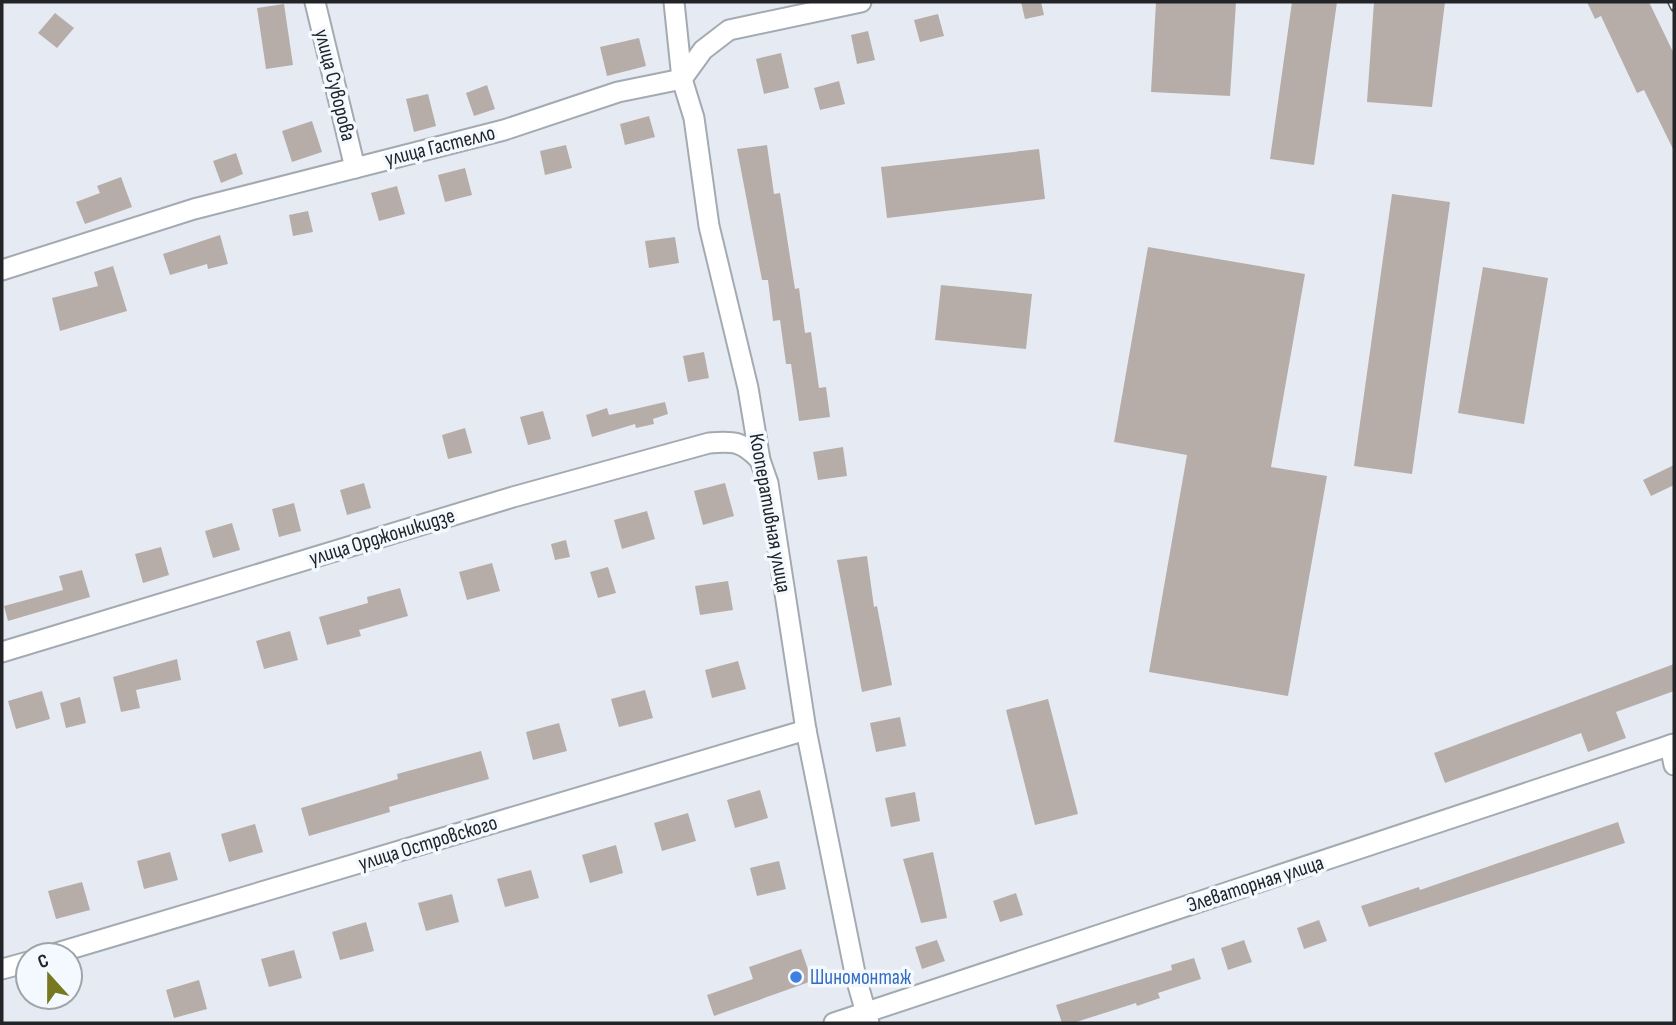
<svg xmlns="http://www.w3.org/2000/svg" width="1676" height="1025" font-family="'Sofia Sans Condensed',sans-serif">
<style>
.building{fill:#b6ada9}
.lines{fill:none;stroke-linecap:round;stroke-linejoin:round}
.street-casing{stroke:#a4aab1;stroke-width:23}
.street{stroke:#fff;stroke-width:19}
.rail-casing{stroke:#56585d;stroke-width:8}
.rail{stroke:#f4f9ff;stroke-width:5;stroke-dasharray:16;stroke-linecap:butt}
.shop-dot{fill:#3f7fe0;stroke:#f4f9ff;stroke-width:2.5}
.labels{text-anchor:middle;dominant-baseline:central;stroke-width:7;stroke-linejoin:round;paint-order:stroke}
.street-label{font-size:21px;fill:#222427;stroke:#f4f9ff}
.shop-label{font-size:21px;fill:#366cbe;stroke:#f4f9ff;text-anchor:start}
</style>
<rect width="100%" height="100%" fill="#e6ebf3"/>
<!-- building -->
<g class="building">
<path d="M 1021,2 L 1041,2 L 1044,15 L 1025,19 Z"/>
<path d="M 1156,2 L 1236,2 L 1230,96 L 1151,92 Z"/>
<path d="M 1292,2 L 1337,2 L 1314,165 L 1270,159 Z"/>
<path d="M 1374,2 L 1445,2 L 1432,107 L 1367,102 Z"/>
<path d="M 1587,2 L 1649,2 L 1674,54 L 1674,151 L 1644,90 L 1637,93 L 1601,16 L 1595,19 Z"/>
<path d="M 284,4 L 293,65 L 266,69 L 257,8 Z"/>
<path d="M 55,13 L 74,28 L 57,48 L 38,33 Z"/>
<path d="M 938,14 L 944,36 L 920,42 L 914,20 Z"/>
<path d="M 868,31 L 875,60 L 857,64 L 851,35 Z"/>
<path d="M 639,38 L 646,66 L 607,76 L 600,47 Z"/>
<path d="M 781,53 L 789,88 L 764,94 L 756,59 Z"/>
<path d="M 839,81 L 845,104 L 820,110 L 814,88 Z"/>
<path d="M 487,85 L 495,109 L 474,116 L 466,93 Z"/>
<path d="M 428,94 L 436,126 L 414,132 L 406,99 Z"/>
<path d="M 649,116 L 655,137 L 625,145 L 620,124 Z"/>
<path d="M 312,121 L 322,152 L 292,162 L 282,131 Z"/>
<path d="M 566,145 L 572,168 L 545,175 L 540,151 Z"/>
<path d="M 767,145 L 774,194 L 780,193 L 795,289 L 799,288 L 805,333 L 811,332 L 819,388 L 826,387 L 830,417 L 799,421 L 791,364 L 786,364 L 780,320 L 773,321 L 768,280 L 762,280 L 737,149 Z"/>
<path d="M 1039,149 L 1045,199 L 887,218 L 881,167 Z"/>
<path d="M 236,153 L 243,174 L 221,183 L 213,161 Z"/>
<path d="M 465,168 L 472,195 L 445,202 L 438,175 Z"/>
<path d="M 121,177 L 132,207 L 85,224 L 76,202 L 100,193 L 97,186 Z"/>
<path d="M 397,186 L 405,214 L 379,221 L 371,193 Z"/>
<path d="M 1392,194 L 1450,202 L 1412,474 L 1354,466 Z"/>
<path d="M 308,211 L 313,232 L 293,236 L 289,215 Z"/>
<path d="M 220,235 L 228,264 L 208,269 L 207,264 L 170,275 L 163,254 Z"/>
<path d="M 675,237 L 679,263 L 649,268 L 645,241 Z"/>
<path d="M 1148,247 L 1305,274 L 1271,467 L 1327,476 L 1288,696 L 1149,672 L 1187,455 L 1114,442 Z"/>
<path d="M 113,266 L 127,311 L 60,331 L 52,298 L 98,286 L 94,272 Z"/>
<path d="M 1483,267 L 1548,278 L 1524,424 L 1458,413 Z"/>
<path d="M 941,285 L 1032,294 L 1026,349 L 935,340 Z"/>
<path d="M 704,352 L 709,378 L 688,382 L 683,356 Z"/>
<path d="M 665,402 L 668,414 L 653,419 L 654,424 L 636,428 L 635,424 L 592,437 L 586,415 L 607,408 L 609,415 Z"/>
<path d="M 543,411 L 551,439 L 528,445 L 520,417 Z"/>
<path d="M 465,428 L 472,453 L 448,459 L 442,435 Z"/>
<path d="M 843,447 L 847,476 L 818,480 L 813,452 Z"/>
<path d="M 1674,465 L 1674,485 L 1651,496 L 1643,480 Z"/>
<path d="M 364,483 L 371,508 L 347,515 L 340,490 Z"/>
<path d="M 725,483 L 734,516 L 703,525 L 694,491 Z"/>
<path d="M 294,503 L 301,531 L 279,537 L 272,509 Z"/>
<path d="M 647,511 L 655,539 L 622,549 L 614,520 Z"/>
<path d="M 232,523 L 240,550 L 213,558 L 205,531 Z"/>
<path d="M 566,540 L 570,557 L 555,560 L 551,544 Z"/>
<path d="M 161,547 L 169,575 L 143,583 L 135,554 Z"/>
<path d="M 867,556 L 874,607 L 877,606 L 892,685 L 862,692 L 837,560 Z"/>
<path d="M 492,563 L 500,591 L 467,600 L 459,572 Z"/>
<path d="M 608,567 L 616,593 L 598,598 L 590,572 Z"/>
<path d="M 82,570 L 90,597 L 8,621 L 4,606 L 63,590 L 59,576 Z"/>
<path d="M 728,581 L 733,610 L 700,615 L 695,586 Z"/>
<path d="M 400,588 L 408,616 L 359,630 L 361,636 L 327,645 L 319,617 L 368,603 L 367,597 Z"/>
<path d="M 290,631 L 298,660 L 264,669 L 256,641 Z"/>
<path d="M 177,659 L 181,680 L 136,690 L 140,708 L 121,712 L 113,677 Z"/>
<path d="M 738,661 L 746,689 L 712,698 L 705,670 Z"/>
<path d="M 1674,664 L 1674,691 L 1616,712 L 1626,738 L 1588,752 L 1581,733 L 1445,783 L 1434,753 Z"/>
<path d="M 645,690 L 653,718 L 619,727 L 611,699 Z"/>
<path d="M 42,691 L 50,719 L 16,729 L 8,701 Z"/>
<path d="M 80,697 L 86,723 L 66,728 L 60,703 Z"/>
<path d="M 1048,699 L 1078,814 L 1035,825 L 1006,710 Z"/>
<path d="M 900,717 L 906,746 L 876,752 L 870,723 Z"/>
<path d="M 559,723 L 567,751 L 533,760 L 526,732 Z"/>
<path d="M 481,751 L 489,779 L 389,807 L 390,812 L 309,836 L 301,808 L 398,779 L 397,774 Z"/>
<path d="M 760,790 L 768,818 L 735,828 L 727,800 Z"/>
<path d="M 915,792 L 920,821 L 891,827 L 885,798 Z"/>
<path d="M 688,813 L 696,841 L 662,851 L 654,823 Z"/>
<path d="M 1618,822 L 1625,843 L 1369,927 L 1361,906 L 1419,887 L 1420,890 Z"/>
<path d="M 255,824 L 263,852 L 229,862 L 221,834 Z"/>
<path d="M 616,845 L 623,873 L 590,883 L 582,855 Z"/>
<path d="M 170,852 L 178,880 L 144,889 L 137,861 Z"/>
<path d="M 933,852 L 947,918 L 921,923 L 903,859 Z"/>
<path d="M 779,861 L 786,889 L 757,896 L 750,868 Z"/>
<path d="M 531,870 L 539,898 L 505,907 L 497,879 Z"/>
<path d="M 82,882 L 90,910 L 56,919 L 48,891 Z"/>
<path d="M 1016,893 L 1023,915 L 1000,922 L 993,901 Z"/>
<path d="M 452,894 L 459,922 L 426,931 L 418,903 Z"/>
<path d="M 1319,920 L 1327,941 L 1304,949 L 1297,928 Z"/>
<path d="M 366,922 L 374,951 L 340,960 L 332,932 Z"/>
<path d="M 937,940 L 945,961 L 922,969 L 915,947 Z"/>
<path d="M 1244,940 L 1252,962 L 1228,970 L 1221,948 Z"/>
<path d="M 801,949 L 812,981 L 714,1016 L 707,995 L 753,979 L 749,967 Z"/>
<path d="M 294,950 L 302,978 L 269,987 L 261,959 Z"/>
<path d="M 1194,958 L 1201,979 L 1158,993 L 1160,998 L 1137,1006 L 1136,1003 L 1073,1023 L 1062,1023 L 1056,1005 L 1172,970 L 1171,965 Z"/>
<path d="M 199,980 L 207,1009 L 174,1018 L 166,990 Z"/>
</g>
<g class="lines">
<defs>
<g id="street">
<path d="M 315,2 L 355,168"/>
<path d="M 674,2 L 682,79 L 694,118 L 709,226 L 748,388 L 760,460 L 768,483 L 806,730 L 856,978 L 869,1023"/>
<path d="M 2,270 L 194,209 L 504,130 L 618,92 L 682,79 L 703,50 L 729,30 L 861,2"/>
<path d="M 2,652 L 513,497 L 709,443 C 734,441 742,441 760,460"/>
<path d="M 1670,745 L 1674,765"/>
<path d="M 50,955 L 806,730"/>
<path d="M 2,969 L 28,962"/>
<path d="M 834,1023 L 1674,744"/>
</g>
</defs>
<!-- street casing -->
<use href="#street" class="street-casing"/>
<!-- street -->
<use href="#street" class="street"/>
<defs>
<path id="rail" d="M 1671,2 L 1674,8"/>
</defs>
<!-- rail casing -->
<use href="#rail" class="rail-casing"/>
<!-- rail -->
<use href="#rail" class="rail"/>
</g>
<!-- markers -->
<circle class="shop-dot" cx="796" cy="977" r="7"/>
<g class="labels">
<!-- street labels -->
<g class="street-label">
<text transform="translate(335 85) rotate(76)">улица Суворова</text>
<text transform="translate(440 146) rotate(-14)">улица Гастелло</text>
<text transform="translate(770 513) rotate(80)">Кооперативная улица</text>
<text transform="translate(382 537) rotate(-17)">улица Орджоникидзе</text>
<text transform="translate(428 843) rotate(-17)">улица Островского</text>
<text transform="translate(1255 884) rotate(-18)">Элеваторная улица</text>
</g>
<!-- shop labels -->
<g class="shop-label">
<text x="810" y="977">Шиномонтаж</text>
</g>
</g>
<!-- border -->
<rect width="1676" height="1025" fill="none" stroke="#222427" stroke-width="7"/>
<!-- north arrow -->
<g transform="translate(49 976) rotate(339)"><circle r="33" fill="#f4f9ff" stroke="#a0a4a9" stroke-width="2"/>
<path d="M0-5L12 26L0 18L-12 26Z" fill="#77781f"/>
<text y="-10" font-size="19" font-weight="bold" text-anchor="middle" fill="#222427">С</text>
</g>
</svg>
